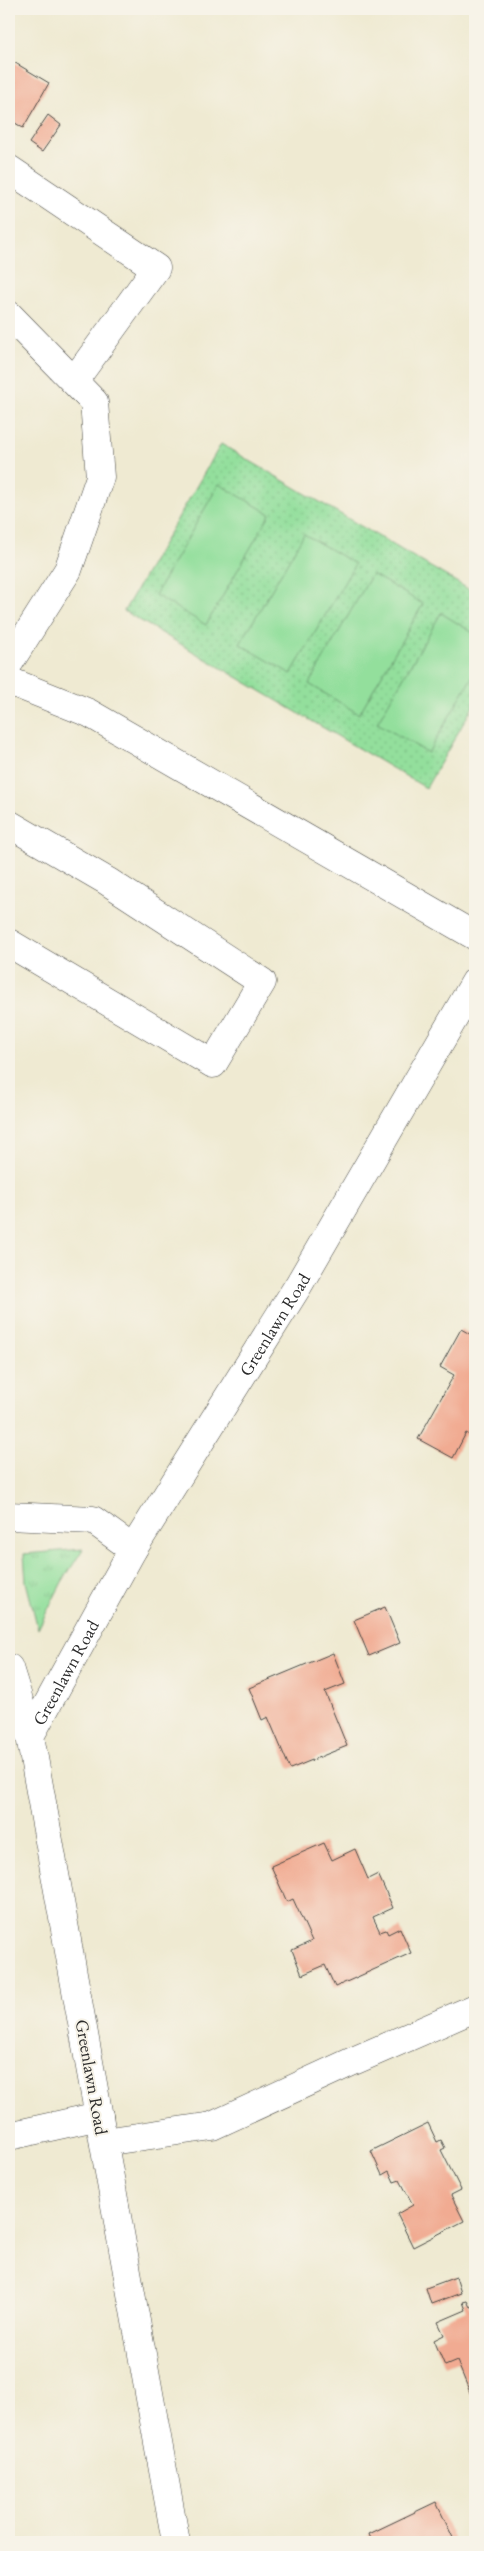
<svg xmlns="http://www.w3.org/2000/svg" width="484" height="2551" font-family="'EB Garamond',serif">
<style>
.grass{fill:url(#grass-tufts);stroke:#5f8564}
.park{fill:url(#park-dots);stroke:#5f8564}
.pitch{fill:#93df9c;stroke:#5f8564}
.building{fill:#f1ab92}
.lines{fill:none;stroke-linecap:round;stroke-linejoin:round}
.minor-casing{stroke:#484844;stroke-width:29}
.major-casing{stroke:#484844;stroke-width:29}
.minor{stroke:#fff;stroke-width:28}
.major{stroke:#fff;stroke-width:28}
.labels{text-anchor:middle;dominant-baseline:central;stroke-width:4;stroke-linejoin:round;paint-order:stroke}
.street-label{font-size:18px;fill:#2b2b2b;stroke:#f7f3e8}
</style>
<defs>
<pattern id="grass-tufts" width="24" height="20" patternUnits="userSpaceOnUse" patternTransform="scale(1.25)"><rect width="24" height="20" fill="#93df9c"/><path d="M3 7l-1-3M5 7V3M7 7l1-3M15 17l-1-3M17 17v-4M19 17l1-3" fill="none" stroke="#7fc087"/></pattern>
<pattern id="park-dots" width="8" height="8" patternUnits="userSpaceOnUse" patternTransform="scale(1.25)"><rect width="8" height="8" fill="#93df9c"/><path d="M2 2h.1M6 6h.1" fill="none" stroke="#7fc087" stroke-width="1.8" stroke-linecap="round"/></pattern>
</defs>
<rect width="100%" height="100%" fill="#f7f3e8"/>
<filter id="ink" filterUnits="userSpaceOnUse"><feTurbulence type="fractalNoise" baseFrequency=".02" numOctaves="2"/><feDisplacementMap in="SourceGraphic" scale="10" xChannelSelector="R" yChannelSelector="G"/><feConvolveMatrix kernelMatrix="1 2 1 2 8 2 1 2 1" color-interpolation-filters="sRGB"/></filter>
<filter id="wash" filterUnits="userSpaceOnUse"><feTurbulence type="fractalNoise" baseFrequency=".0096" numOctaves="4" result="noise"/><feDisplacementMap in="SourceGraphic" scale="20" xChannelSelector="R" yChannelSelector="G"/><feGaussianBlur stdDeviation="1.12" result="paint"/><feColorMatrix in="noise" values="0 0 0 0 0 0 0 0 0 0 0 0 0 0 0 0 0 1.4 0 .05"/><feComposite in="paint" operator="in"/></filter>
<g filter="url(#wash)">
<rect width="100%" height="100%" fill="#efead2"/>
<!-- grass -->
<path class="grass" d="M 83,1549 L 62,1582 L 38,1629 L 26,1582 L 24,1554 Z"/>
<!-- park -->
<path class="park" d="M 221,444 L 475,593 L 475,703 L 426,788 L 124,611 Z"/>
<!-- pitch -->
<g class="pitch">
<path d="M 219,484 L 270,514 L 206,625 L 155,595 Z"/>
<path d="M 304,534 L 355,564 L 291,674 L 240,644 Z"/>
<path d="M 372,574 L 423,604 L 359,714 L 309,684 Z"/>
<path d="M 441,613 L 475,634 L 475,672 L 428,753 L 377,723 Z"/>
</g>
<g id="blocks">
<!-- building -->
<g class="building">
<path d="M 12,61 L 49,83 L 23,128 L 9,119 L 9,66 Z"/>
<path d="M 48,115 L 61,125 L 42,152 L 29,143 Z"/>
<path d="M 461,1329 L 475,1337 L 475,1438 L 466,1433 L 453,1458 L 418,1439 L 454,1375 L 440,1367 Z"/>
<path d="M 385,1607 L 400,1643 L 369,1656 L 354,1620 Z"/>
<path d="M 333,1653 L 345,1684 L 325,1692 L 347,1746 L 290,1769 L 268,1717 L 262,1720 L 249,1688 Z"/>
<path d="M 324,1843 L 332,1860 L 355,1849 L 368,1879 L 378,1874 L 393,1908 L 373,1917 L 380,1932 L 386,1930 L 388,1934 L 400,1928 L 411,1953 L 335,1987 L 325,1965 L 302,1975 L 292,1950 L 312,1941 L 293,1899 L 287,1902 L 271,1866 Z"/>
<path d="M 428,2123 L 437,2142 L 441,2140 L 445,2148 L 441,2150 L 461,2190 L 451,2195 L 464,2221 L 413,2247 L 397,2214 L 413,2205 L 400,2180 L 394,2182 L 389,2171 L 382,2175 L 371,2151 Z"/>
<path d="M 456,2277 L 461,2293 L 431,2304 L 426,2288 Z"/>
<path d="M 467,2301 L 470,2307 L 475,2305 L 475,2393 L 471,2395 L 457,2361 L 445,2366 L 434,2340 L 444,2335 L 438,2322 L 466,2310 L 463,2302 Z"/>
<path d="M 436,2502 L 455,2542 L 372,2542 L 369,2534 Z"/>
</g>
</g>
</g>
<g filter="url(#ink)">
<use href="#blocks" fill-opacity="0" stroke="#484844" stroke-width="1"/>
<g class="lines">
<defs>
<g id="minor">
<path d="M 9,169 L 156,268 L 74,381"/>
<path d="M 9,315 L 94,402 L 100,477 L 68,570 L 9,663"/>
<path d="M 9,681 L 89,713 L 475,936"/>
<path d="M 9,824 L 107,881 L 262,982 L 213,1064 L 9,943"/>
<path d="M 9,1668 L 30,1736"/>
<path d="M 9,2136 L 99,2116"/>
<path d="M 104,2142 L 212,2126 L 351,2062 L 475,2008"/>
</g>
<g id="major">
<path d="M 9,1516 L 93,1520 L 133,1549"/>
<path id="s1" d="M 176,2542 L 30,1736 L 133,1549 L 298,1286 L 475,982"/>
</g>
</defs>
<!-- minor casing -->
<use href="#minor" class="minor-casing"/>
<!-- major casing -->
<use href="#major" class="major-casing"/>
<!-- minor -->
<use href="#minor" class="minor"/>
<!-- major -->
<use href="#major" class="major"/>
</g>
</g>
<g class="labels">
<!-- street labels -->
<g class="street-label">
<text stroke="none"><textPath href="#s1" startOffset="1298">Greenlawn Road</textPath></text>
<text stroke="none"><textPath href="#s1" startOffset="892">Greenlawn Road</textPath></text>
<text transform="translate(92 2077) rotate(80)">Greenlawn Road</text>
</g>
</g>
<!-- margin -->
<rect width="484" height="2551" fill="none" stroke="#f7f3e8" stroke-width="30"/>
</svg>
